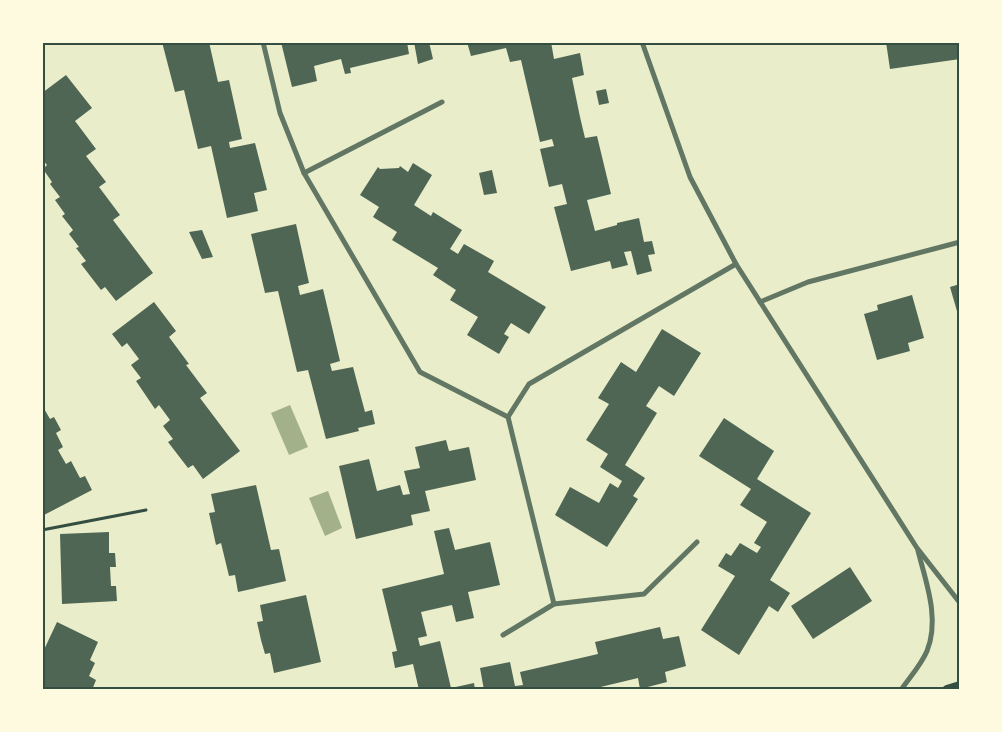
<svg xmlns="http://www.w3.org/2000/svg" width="1002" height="732" font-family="Quicksand,sans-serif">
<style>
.water{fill:#a3b18a}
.building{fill:#4f6655}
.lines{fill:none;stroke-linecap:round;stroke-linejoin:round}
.path{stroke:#344e41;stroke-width:3}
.minor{stroke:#617663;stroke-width:5}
.secondary{stroke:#344e41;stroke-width:10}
.neatline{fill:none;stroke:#344e41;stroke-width:2}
</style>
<rect width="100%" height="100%" fill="#e9edc9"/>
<!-- water -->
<g class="water">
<path d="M 290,405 L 308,447 L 289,455 L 271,413 Z"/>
<path d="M 328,491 L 342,528 L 325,536 L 309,498 Z"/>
</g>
<!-- building -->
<g class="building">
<path d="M 162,42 L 209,42 L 218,82 L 229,80 L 242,139 L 229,142 L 230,148 L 255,143 L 267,190 L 254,193 L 258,211 L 227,218 L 211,146 L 198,149 L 184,90 L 175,92 Z"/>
<path d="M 281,42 L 407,42 L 409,54 L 350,68 L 351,73 L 345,74 L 341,59 L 314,66 L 317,81 L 292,87 Z"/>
<path d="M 414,42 L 429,42 L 433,59 L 418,64 Z"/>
<path d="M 467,42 L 551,42 L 554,59 L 580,53 L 584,75 L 572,78 L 580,117 L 585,138 L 597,136 L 611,194 L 587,200 L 595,231 L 617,225 L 617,223 L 639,218 L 644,242 L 652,241 L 655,254 L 648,255 L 652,271 L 637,275 L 631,251 L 624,252 L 628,265 L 612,269 L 610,261 L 571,271 L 554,207 L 567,204 L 562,184 L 549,187 L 540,149 L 554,146 L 552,139 L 540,142 L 521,60 L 510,62 L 506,48 L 471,56 Z"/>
<path d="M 886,42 L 960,42 L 960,59 L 890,69 Z"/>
<path d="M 66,75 L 92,108 L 75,121 L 96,149 L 86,156 L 106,182 L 99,187 L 120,215 L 113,220 L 153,273 L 116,301 L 105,287 L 101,290 L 81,264 L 86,261 L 76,248 L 79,247 L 69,234 L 73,230 L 62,216 L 65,214 L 55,200 L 60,197 L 50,184 L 52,182 L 43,169 L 47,165 L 42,159 L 42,93 Z"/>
<path d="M 606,89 L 609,103 L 599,105 L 596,91 Z"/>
<path d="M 413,163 L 432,175 L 414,205 L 431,216 L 433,212 L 462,230 L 450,249 L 458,254 L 464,244 L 494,261 L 488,272 L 546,307 L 529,334 L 511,323 L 504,334 L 509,337 L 499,354 L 467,335 L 478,317 L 450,300 L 456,290 L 433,275 L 438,268 L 392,240 L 397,232 L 373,217 L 379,207 L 360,195 L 378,167 L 380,169 L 399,168 L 400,166 L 408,172 Z"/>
<path d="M 492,170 L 497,193 L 484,195 L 479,173 Z"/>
<path d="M 296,224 L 309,283 L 298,286 L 300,295 L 323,289 L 340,361 L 330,364 L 332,371 L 353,367 L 365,412 L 372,410 L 375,424 L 358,428 L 359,431 L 326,439 L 308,370 L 297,372 L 278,291 L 265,293 L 251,234 Z"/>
<path d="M 202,230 L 213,257 L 202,259 L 189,232 Z"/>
<path d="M 960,284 L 960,318 L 959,318 L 950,287 Z"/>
<path d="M 912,295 L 924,338 L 908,343 L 910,351 L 877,360 L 864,314 L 878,310 L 877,305 Z"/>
<path d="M 154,302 L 176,331 L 169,337 L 189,364 L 186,365 L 207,393 L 200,398 L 240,451 L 203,479 L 193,465 L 188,468 L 168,442 L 173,439 L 163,426 L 170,420 L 159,405 L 155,409 L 136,381 L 141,378 L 131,365 L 139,359 L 127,343 L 122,347 L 112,334 Z"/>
<path d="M 662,329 L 701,353 L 674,396 L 659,386 L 646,406 L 657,413 L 625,465 L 645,478 L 633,496 L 638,499 L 607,547 L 555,515 L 570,487 L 599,503 L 610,483 L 618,488 L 622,481 L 600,467 L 608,454 L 586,440 L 609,404 L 598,398 L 621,362 L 636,372 Z"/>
<path d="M 42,405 L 50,419 L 54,417 L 61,430 L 56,433 L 63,447 L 58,450 L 66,464 L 71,461 L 80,478 L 85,476 L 92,490 L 44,515 L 42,512 Z"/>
<path d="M 724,418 L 774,451 L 757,479 L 811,513 L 770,580 L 790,593 L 778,612 L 769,606 L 739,655 L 701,630 L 735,576 L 718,566 L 726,553 L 731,556 L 740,543 L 757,553 L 761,547 L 754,543 L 767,522 L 740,505 L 751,489 L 699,456 Z"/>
<path d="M 446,440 L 449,451 L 469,447 L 476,480 L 425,491 L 430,511 L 411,515 L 413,525 L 356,539 L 339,466 L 369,459 L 377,491 L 400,485 L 403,495 L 410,494 L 404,471 L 420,468 L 415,447 Z"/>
<path d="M 256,485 L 271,550 L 279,549 L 286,581 L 238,592 L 235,575 L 229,576 L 221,543 L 216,545 L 209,513 L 215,512 L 211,494 Z"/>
<path d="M 449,528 L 455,550 L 490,542 L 500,585 L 468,592 L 474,618 L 456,622 L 452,605 L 421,612 L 427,636 L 418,638 L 420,646 L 440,641 L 451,688 L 474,683 L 475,690 L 419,690 L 413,664 L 395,668 L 392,652 L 397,651 L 382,589 L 444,574 L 434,531 Z"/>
<path d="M 109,532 L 109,553 L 115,553 L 116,567 L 110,567 L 111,586 L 116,586 L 117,601 L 62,604 L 60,534 Z"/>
<path d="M 850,567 L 872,601 L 813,639 L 791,606 Z"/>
<path d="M 306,595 L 321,662 L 274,673 L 270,653 L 265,654 L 261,640 L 257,622 L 263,621 L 260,605 Z"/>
<path d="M 57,622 L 98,642 L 90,660 L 95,663 L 89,676 L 96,680 L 92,690 L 42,690 L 42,654 Z"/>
<path d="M 660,627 L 663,639 L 679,636 L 686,666 L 665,672 L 667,682 L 640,689 L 638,678 L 588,690 L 484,690 L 480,668 L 510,662 L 515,686 L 523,685 L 520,672 L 598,654 L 595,642 Z"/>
</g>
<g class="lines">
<!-- path -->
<path class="path" d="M 42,530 L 146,510"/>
<!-- minor -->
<g class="minor">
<path d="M 263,42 L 280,113 L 304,173 L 420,372 L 508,417 L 554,604"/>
<path d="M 642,42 L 690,177 L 736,264 L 917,548 L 960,603"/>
<path d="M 304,173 L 442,102"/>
<path d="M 760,302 L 808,282 L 960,242"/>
<path d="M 508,417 L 529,384 L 736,264"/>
<path d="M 503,635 L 554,604 L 644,594 L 697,542"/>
<path d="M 901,690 C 910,677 921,665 927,651 C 940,619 926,582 918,551"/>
</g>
<!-- secondary -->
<path class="secondary" d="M 947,690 L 960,686"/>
</g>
<!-- border -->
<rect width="1002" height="732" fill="none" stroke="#fefae0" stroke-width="88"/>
<rect x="44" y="44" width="914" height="644" class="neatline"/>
</svg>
